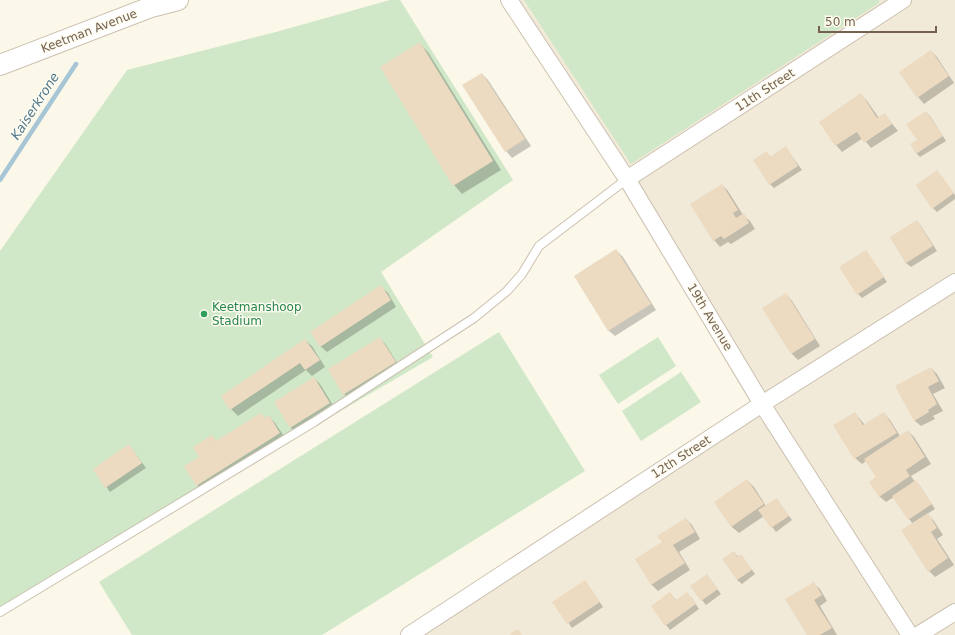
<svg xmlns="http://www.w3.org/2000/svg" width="955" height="635" font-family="'DejaVu Sans',sans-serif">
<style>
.residential{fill:#f2ead8}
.green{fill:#d0e8c8}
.shadow{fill:#0003}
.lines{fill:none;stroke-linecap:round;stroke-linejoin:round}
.stream{stroke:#a6c5d5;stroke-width:4.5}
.building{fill:#ecdac1}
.service-casing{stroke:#ccc1b0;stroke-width:10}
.minor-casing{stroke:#ccc1b0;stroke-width:18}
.tertiary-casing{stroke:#ccc1b0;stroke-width:22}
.service{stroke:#fff;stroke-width:8}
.minor{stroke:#fff;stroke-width:16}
.tertiary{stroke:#fff;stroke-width:20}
.leisure-dot{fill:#2e9e5b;stroke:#fefbf0;stroke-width:1.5}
.labels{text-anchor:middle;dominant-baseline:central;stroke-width:3;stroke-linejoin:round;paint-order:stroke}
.street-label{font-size:12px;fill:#74624f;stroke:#fefbf0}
.leisure-label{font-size:12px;fill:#27864d;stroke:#fefbf0;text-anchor:start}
.water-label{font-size:13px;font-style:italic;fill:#4d778c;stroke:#fefbf0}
</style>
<rect width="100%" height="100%" fill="#fbf7e9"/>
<!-- residential -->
<path class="residential" d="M 509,0 L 955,0 L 955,635 L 409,635 L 762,404 Z"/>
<!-- green -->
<g class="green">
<path d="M 390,0 L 400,0 L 513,180 L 381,272 L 433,357 L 133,532 L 0,612 L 0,251 L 127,70 L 276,32 Z"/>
<path d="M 524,0 L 879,0 L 879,3 L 631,164 Z"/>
<path d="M 499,332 L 585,471 L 322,635 L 132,635 L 99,582 Z"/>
<path d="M 658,337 L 676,366 L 618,404 L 599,375 Z"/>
<path d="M 681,372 L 701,402 L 641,441 L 622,411 Z"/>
</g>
<!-- shadow -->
<g class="shadow">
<path d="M 420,44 L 428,52 L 501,170 L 462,194 L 454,185 Z"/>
<path d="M 931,51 L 937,57 L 954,83 L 924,104 L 918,97 Z"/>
<path d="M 482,74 L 488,80 L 531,146 L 512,158 L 506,151 Z"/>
<path d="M 861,95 L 867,101 L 879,118 L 885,115 L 898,131 L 871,148 L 863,138 L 842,152 L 836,145 Z"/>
<path d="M 926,112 L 930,116 L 946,141 L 920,157 L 916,153 L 918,140 Z"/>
<path d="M 786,148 L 802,170 L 774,188 L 770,184 L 766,153 L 771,157 Z"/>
<path d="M 937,171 L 955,195 L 955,199 L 937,212 L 933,208 Z"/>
<path d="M 722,185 L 728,191 L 743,215 L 750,221 L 755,229 L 731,244 L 728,242 L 720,247 L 714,240 Z"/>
<path d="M 917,221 L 921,226 L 937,251 L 911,267 L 906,263 L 891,238 Z"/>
<path d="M 616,250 L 623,257 L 656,310 L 615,336 L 608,330 Z"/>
<path d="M 866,251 L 887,282 L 862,298 L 858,294 Z"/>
<path d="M 381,287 L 388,293 L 396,307 L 327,352 L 320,346 Z"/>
<path d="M 786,294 L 792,301 L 820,346 L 798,360 L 792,354 Z"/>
<path d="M 380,338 L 386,345 L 401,369 L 351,401 L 344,394 Z"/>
<path d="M 305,340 L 312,346 L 325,367 L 312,376 L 306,370 L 238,416 L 231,409 L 222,396 Z"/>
<path d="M 931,368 L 937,374 L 945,388 L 933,394 L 943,411 L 933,416 L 935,419 L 921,426 L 914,420 Z"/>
<path d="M 314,378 L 320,384 L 336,410 L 297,434 L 291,428 L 275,402 Z"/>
<path d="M 855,413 L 865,425 L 884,413 L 890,420 L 900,436 L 908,431 L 914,437 L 931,464 L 911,476 L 915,482 L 916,481 L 920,486 L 935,509 L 927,514 L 934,521 L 943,535 L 937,539 L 954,565 L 935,577 L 929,571 L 913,524 L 909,519 L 894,497 L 886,502 L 879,496 L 877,478 L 866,461 L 862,464 L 855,458 Z"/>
<path d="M 269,416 L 275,423 L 286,439 L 204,492 L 197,485 L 185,467 L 200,457 L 212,436 L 217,442 Z"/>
<path d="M 129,445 L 146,468 L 110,492 L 94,469 Z"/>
<path d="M 747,480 L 754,487 L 766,506 L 776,499 L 792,520 L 776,532 L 764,516 L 739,533 L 732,527 L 715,502 Z"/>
<path d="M 686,519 L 692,525 L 700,539 L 679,552 L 690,570 L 658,591 L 651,584 Z"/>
<path d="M 734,552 L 738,557 L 741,555 L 755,574 L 742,584 L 737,580 Z"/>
<path d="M 707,575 L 721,594 L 706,605 L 702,600 Z"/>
<path d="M 585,581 L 603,607 L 572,628 L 554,602 Z"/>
<path d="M 813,583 L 820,589 L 827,601 L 820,606 L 837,635 L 809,635 Z"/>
<path d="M 670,593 L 677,601 L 691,597 L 699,609 L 670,630 L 652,606 Z"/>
</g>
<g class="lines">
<!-- stream -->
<path class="stream" d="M 0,180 L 76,64"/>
</g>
<!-- building -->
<g class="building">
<path d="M 420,42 L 493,161 L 453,186 L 380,67 Z"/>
<path d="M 931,50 L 949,76 L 917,98 L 899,72 Z"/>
<path d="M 482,73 L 525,139 L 505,152 L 462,85 Z"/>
<path d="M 861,93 L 877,118 L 885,113 L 892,124 L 864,143 L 857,132 L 835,146 L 819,122 Z"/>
<path d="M 926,111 L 943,136 L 916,154 L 910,144 L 917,140 L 906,124 Z"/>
<path d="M 786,146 L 798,166 L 769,185 L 753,160 L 767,151 L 770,157 Z"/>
<path d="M 937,170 L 954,193 L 932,209 L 916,185 Z"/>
<path d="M 722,184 L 738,210 L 733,213 L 736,218 L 744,213 L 749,223 L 724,239 L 721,236 L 713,241 L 690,204 Z"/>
<path d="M 917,220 L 933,246 L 906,263 L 890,237 Z"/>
<path d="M 616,249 L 651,304 L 608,331 L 574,276 Z"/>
<path d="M 866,250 L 884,277 L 857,295 L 839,267 Z"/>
<path d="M 381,285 L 391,300 L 320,347 L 310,332 Z"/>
<path d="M 786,293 L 815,339 L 791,354 L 762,308 Z"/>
<path d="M 380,337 L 396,362 L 343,395 L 328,369 Z"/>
<path d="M 305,339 L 320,360 L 305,370 L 300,363 L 230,410 L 221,396 Z"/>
<path d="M 931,367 L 939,381 L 928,387 L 937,404 L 928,410 L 929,412 L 914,421 L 895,386 Z"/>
<path d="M 314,377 L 330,403 L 290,428 L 274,402 Z"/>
<path d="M 855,412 L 863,425 L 884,412 L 897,433 L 854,459 L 833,425 Z"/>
<path d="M 261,413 L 265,418 L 269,415 L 280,433 L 196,486 L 184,466 L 199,457 L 193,447 L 212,435 L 216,441 Z"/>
<path d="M 908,430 L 925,457 L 906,470 L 910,476 L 879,497 L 869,482 L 876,477 L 864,459 Z"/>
<path d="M 129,444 L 142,463 L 105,488 L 93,469 Z"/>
<path d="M 747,479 L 764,504 L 731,527 L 714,502 Z"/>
<path d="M 916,480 L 932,504 L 908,520 L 892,496 Z"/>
<path d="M 777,498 L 789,516 L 771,528 L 758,510 Z"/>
<path d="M 928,513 L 937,528 L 931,532 L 948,558 L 928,572 L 901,530 Z"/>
<path d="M 686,518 L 695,532 L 673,545 L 685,563 L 651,585 L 635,559 L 662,542 L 657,536 Z"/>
<path d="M 734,551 L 737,557 L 741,554 L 752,570 L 737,580 L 722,559 Z"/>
<path d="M 707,574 L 718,589 L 701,601 L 690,586 Z"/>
<path d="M 585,580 L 600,602 L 567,624 L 552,602 Z"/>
<path d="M 814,582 L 822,595 L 814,600 L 832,628 L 820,635 L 807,635 L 785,599 Z"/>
<path d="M 670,592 L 676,600 L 687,592 L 696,604 L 665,626 L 651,606 Z"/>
<path d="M 518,629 L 522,635 L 511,635 L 510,634 Z"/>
</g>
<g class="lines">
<defs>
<path id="service" d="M 0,612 L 314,422 L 474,318 L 507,291 L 522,274 L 539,246 L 627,179"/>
<g id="minor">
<path d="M 509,0 L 627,179 L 762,404 L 910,635"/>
<path d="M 627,179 L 903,0"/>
<path d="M 409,635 L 762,404 L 955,282"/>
<path d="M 918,635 L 955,612"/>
</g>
<path id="tertiary" d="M 0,65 L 151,7 L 178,0"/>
</defs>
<!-- service casing -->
<use href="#service" class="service-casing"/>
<!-- minor casing -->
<use href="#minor" class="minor-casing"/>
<!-- tertiary casing -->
<use href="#tertiary" class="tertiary-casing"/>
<!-- service -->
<use href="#service" class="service"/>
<!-- minor -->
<use href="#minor" class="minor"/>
<!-- tertiary -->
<use href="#tertiary" class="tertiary"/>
</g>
<!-- markers -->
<circle class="leisure-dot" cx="204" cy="314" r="4"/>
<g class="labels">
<!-- street labels -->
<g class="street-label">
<text transform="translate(89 31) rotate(-21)">Keetman Avenue</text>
<text transform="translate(765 90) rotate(-33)">11th Street</text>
<text transform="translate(710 317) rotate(59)">19th Avenue</text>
<text transform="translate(681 457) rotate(-33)">12th Street</text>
</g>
<!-- leisure labels -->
<g class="leisure-label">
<text x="212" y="307">Keetmanshoop<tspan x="212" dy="14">Stadium</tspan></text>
</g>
<!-- water labels -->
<g class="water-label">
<text transform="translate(35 106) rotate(-57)">Kaiserkrone</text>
</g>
</g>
<!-- scale -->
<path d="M819 26v6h117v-6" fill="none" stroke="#74624f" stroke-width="2"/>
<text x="825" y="26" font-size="12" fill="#74624f" stroke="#fefbf0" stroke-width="3" paint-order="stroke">50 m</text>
</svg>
